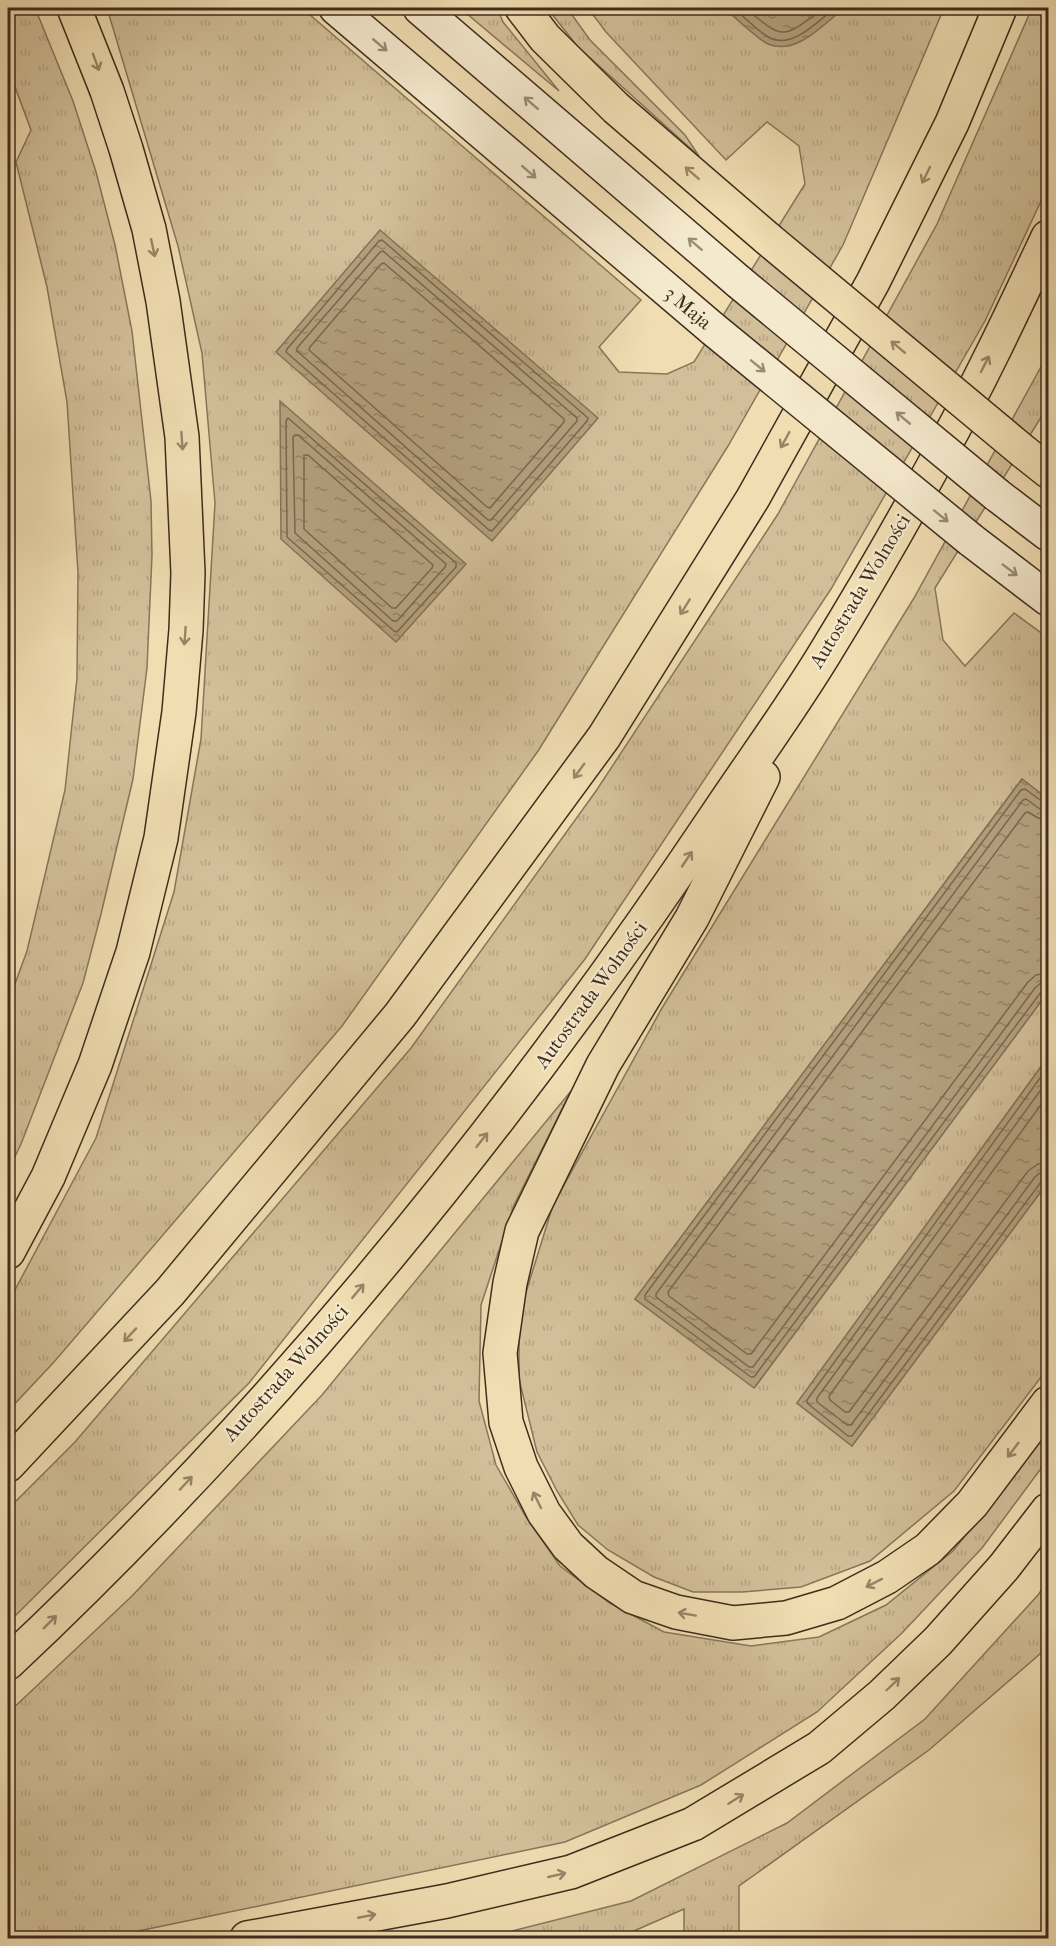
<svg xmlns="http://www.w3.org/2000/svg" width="1056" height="1946" font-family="'IM FELL French Canon',serif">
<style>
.grass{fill:url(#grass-tufts);stroke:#88765b;stroke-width:1.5}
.water{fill:url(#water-ripples);stroke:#857358;stroke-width:1.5}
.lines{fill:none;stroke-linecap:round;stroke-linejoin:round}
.shore{stroke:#7a674e;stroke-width:1.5}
.secondary-casing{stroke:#3f2d1d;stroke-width:36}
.motorway-casing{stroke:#3f2d1d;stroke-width:36}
.secondary{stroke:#f5e9cd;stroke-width:33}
.motorway{stroke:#f0ddb2;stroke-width:33}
.secondary-bridge-casing{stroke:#3f2d1d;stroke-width:36;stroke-linecap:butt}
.motorway-bridge-casing{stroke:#3f2d1d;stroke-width:36;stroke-linecap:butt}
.secondary-bridge{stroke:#f5e9cd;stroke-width:33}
.motorway-bridge{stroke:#f0ddb2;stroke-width:33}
.oneway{stroke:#9a8b75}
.oneway2{stroke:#988568}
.labels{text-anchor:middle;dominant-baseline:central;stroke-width:4.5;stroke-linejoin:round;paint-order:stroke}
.street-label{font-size:20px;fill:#3f2d1d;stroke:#f5e9cd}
</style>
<defs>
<pattern id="grass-tufts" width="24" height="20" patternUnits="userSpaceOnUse" patternTransform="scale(1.5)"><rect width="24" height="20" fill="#d2bf99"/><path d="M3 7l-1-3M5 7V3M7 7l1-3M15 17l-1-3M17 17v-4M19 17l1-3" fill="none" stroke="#b5a483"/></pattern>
<pattern id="water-ripples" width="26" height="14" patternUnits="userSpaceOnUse" patternTransform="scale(1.5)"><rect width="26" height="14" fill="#b4a17f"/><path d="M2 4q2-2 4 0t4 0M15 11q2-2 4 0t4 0" fill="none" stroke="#948467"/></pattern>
</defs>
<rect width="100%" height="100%" fill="#f0ddb2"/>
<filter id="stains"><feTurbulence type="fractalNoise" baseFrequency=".00333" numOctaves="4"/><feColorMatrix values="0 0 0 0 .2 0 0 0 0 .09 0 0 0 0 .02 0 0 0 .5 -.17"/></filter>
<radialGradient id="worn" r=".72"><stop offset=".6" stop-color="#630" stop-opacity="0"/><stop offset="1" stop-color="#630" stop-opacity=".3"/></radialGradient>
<!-- grass -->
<g class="grass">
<path d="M 8,8 L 35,8 L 73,101 L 96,172 L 115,245 L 132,331 L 151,501 L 152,555 L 147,668 L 133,779 L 101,914 L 83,983 L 21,1144 L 8,1171 L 8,1003 L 27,951 L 65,790 L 77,678 L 78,572 L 67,402 L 47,287 L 16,162 L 31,130 L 8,68 Z"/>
<path d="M 107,8 L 302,8 L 641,300 L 599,347 L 619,372 L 667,374 L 694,362 L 805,184 L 799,146 L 767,122 L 726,160 L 606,32 L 588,8 L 724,8 L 767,43 L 808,37 L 844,8 L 944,8 L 843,245 L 728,446 L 538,751 L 342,1026 L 54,1362 L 8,1411 L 8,1303 L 96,1138 L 174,892 L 201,739 L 215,503 L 202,353 L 178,246 Z"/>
<path d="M 460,8 L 497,8 L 503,22 L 559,91 Z"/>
<path d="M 547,8 L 567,8 L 590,40 L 685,135 L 699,156 L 578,47 Z"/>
<path d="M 1032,8 L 1048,8 L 1048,186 L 985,321 L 831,589 L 585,959 L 249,1383 L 8,1623 L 8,1509 L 75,1442 L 411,1048 L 596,791 L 778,514 L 937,224 Z"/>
<path d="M 1048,354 L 1048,406 L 935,588 L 943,640 L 965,666 L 1014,613 L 1048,638 L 1048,799 L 1022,779 L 635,1299 L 755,1387 L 1048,992 L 1048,1057 L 797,1403 L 852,1446 L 1048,1182 L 1048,1368 L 954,1491 L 870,1561 L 801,1587 L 742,1592 L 693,1592 L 654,1577 L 608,1550 L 578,1525 L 557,1491 L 537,1452 L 519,1379 L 519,1315 L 553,1205 L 662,1008 L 914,598 Z"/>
<path d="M 571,1091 L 514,1205 L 481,1305 L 479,1401 L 496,1465 L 526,1517 L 560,1566 L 610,1603 L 664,1632 L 751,1646 L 819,1637 L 886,1605 L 953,1551 L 1048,1432 L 1048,1459 L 982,1548 L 902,1633 L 817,1712 L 701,1785 L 565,1842 L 105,1938 L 8,1938 L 8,1713 L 132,1596 L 322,1395 Z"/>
<path d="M 1048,1581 L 1048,1647 L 929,1750 L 739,1886 L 739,1938 L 684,1938 L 684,1909 L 618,1938 L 484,1938 L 631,1901 L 787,1823 L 925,1719 L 1038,1595 Z"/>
</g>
<!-- water -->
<g class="water">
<path d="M 724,8 L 844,8 C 824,24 796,56 768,44 C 756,38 735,17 724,8 Z"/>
<path d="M 380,230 L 598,418 L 492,541 L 276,352 Z"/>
<path d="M 280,401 L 466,564 L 396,642 L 281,539 Z"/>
<path d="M 1022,779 L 1048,799 L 1048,992 L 754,1388 L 635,1299 Z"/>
<path d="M 1048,1057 L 1048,1182 L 852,1446 L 797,1403 Z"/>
</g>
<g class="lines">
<!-- shore -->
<g class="shore">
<path d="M 733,8 C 744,16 758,32 770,38 C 793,49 818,21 835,8"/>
<path d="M 745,8 C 784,40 782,40 823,8"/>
<path d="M 382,240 L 588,418 L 587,421 L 492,531 L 489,530 L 286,352 L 287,349 L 379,241 Z"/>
<path d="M 383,251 L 577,418 L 577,421 L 491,520 L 488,520 L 297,351 L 297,348 L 380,252 Z"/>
<path d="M 384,263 L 564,419 L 564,422 L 490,508 L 487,507 L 309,350 L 310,347 L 381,264 Z"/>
<path d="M 288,418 L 456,563 L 456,567 L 397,632 L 394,631 L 287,537 L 286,421 Z"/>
<path d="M 295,435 L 298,435 L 446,564 L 445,567 L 397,621 L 393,621 L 295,533 L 293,437 Z"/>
<path d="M 304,455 L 308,455 L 433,565 L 432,568 L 396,608 L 392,608 L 304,529 Z"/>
<path d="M 1048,803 L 1043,802 L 1025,789 L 1021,790 L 645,1295 L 645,1299 L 751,1377 L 754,1377 L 1041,992 L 1048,989"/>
<path d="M 1048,811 L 1040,809 L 1026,799 L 1023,800 L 656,1294 L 656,1297 L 749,1367 L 753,1367 L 1035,988 L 1041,983 L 1048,982"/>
<path d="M 1048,820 L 1038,818 L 1028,812 L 1025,813 L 668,1292 L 669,1296 L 747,1354 L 751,1354 L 1028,982 L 1036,975 L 1048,973"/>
<path d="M 1048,1067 L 807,1400 L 807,1403 L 848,1436 L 852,1436 L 1041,1182 L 1048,1179"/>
<path d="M 1048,1080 L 817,1398 L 817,1402 L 847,1425 L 851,1425 L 1035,1177 L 1041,1172 L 1048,1171"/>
<path d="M 1048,1095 L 829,1396 L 830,1400 L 845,1412 L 849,1412 L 1028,1171 L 1038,1164 L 1048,1162"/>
</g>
<defs>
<g id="secondary">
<path d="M 336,8 L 713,329"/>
<path d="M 420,8 L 739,282"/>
<path d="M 997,495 L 1048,534"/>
<path d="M 971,540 L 1048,599"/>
</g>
<g id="motorway">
<path d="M 522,8 L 545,38 L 616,108 L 768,239"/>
<path d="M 1024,452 L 1048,471"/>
<path d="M 763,777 L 692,918 L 603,1065 L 522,1231 L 510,1283 L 500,1353 L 506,1422 L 521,1467 L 544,1513 L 568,1546 L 596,1572 L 633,1597 L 676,1612 L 733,1623 L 786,1618 L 837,1603 L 887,1577 L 928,1549 L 972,1504 L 1048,1403"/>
<path d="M 8,1252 L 48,1177 L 95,1065 L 133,952 L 161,838 L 179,712 L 186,630 L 188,573 L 182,437 L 163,301 L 149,229 L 126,149 L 107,91 L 74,8"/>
<path d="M 8,1465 L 170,1292 L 400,1015 L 604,737 L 753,498 L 873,282 L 952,123 L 1000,8"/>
<path d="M 8,1663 C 276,1411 511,1122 716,816 C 752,762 791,709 825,653 C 865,588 904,520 941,452 C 980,382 1014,309 1048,237"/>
<path d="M 247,1938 L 447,1901 L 571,1872 L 693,1824 L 819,1748 L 882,1695 L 938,1641 L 1004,1567 L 1048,1510"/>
</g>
</defs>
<!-- secondary casing -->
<use href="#secondary" class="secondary-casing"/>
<!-- motorway casing -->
<use href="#motorway" class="motorway-casing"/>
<!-- secondary -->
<use href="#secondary" class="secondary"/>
<!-- motorway -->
<use href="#motorway" class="motorway"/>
<defs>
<g id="secondary-bridge">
<path d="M 739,282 L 997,495"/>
<path d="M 713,329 L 971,540"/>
</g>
<path id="motorway-bridge" d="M 768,239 L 1024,452"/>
</defs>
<!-- secondary-bridge casing -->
<use href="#secondary-bridge" class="secondary-bridge-casing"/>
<!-- motorway-bridge casing -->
<use href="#motorway-bridge" class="motorway-bridge-casing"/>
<!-- secondary-bridge -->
<use href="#secondary-bridge" class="secondary-bridge"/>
<!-- motorway-bridge -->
<use href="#motorway-bridge" class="motorway-bridge"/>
</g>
<!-- one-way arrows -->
<defs><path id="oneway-shaft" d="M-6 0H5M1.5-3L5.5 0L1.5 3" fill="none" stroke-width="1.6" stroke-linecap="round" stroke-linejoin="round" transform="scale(1.5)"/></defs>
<g class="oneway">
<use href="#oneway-shaft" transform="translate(380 45) rotate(40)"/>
<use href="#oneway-shaft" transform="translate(531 103) rotate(-139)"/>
<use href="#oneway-shaft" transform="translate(529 172) rotate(41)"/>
<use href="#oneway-shaft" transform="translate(695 244) rotate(-139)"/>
<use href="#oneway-shaft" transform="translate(758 366) rotate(39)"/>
<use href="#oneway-shaft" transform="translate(903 418) rotate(-140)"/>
<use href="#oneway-shaft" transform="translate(941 516) rotate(39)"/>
<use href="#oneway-shaft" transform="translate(1010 570) rotate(37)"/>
</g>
<g class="oneway2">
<use href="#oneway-shaft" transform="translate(96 62) rotate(70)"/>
<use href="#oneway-shaft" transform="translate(692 173) rotate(-139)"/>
<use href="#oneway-shaft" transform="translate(926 175) rotate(116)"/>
<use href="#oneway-shaft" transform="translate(153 248) rotate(78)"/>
<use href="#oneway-shaft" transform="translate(898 347) rotate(-140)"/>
<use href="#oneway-shaft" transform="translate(985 364) rotate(-63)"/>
<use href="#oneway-shaft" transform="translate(785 440) rotate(119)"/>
<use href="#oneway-shaft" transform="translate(182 441) rotate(86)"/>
<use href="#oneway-shaft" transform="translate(685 607) rotate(122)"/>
<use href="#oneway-shaft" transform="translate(185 636) rotate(94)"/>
<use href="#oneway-shaft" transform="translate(579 771) rotate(126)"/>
<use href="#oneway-shaft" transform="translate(687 859) rotate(-56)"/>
<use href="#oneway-shaft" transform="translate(482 1140) rotate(-52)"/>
<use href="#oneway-shaft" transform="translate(358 1291) rotate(-50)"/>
<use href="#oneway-shaft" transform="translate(130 1335) rotate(133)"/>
<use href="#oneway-shaft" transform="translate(1013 1450) rotate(127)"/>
<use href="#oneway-shaft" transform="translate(186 1483) rotate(-47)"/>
<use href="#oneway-shaft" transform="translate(537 1500) rotate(-116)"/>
<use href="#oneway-shaft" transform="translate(874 1583) rotate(153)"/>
<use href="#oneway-shaft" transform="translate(687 1614) rotate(-170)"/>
<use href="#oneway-shaft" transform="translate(50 1622) rotate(-45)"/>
<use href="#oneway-shaft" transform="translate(893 1684) rotate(-44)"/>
<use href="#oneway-shaft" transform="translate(736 1799) rotate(-32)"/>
<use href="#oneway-shaft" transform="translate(557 1875) rotate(-13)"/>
<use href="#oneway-shaft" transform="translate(367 1916) rotate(-11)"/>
</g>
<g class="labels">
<!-- street labels -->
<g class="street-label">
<text transform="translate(688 308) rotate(40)">3 Maja</text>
<text transform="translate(860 591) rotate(-59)">Autostrada Wolności</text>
<text transform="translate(591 995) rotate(-54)">Autostrada Wolności</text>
<text transform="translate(286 1373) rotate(-48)">Autostrada Wolności</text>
</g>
</g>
<!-- margin -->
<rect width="1056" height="1946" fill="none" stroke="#f0ddb2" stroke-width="30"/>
<rect x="9" y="9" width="1038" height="1928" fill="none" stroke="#3f2d1d" stroke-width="3"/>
<rect x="15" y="15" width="1026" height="1916" fill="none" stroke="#3f2d1d" stroke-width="1.5"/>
<rect width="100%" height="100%" filter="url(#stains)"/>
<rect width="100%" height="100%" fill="url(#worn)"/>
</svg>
